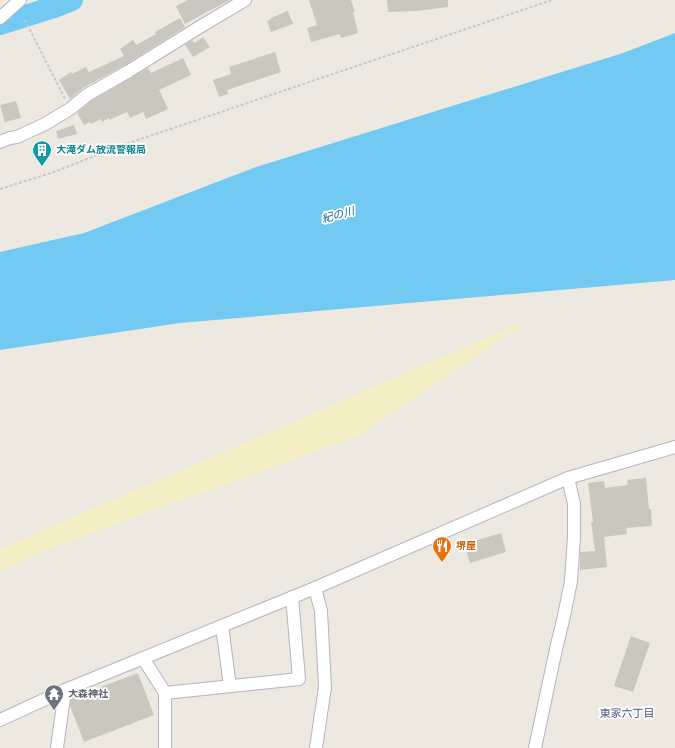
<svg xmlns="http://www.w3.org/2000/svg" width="675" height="748" font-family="'Source Sans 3','Noto Sans JP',sans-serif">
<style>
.sand{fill:#f3eec3}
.water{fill:#72c9f1}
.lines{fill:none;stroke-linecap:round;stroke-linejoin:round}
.river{stroke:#72c9f1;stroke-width:22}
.building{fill:#cac7be}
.minor-casing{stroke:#b3b5c0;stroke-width:14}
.path{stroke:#c8c8c8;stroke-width:2;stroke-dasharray:3 2;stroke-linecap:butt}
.minor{stroke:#fff;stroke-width:12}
.labels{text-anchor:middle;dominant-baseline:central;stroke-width:3.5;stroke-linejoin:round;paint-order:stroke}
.culture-label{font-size:10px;font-weight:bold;fill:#0d838f;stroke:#fff;text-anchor:start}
.food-label{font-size:10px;font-weight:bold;fill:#c56008;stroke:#fff;text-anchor:start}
.worship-label{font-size:10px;font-weight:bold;fill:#5b616d;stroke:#fff;text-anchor:start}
.water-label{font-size:11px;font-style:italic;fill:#0c67a2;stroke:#fff}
.neighbourhood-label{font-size:11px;fill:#4c537f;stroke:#fff}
</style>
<rect width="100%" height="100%" fill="#eee9e0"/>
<!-- sand -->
<path class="sand" d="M 529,320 L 356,437 L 50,548 L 0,571 L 0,549 Z"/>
<!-- water -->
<path class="water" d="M 675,33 L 675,280 L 180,323 L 0,350 L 0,252 L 84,233 L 256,167 L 623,53 Z"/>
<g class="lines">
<!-- river -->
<path class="river" d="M 0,24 L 54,7 L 72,0"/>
</g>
<!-- building -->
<g class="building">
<path d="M 188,0 L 230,0 L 205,13 L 185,24 L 176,6 Z"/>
<path d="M 309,0 L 351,0 L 355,12 L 353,12 L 358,33 L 341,38 L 340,34 L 311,42 L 307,28 L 317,25 Z"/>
<path d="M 387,0 L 448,0 L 448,7 L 417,11 L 388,12 Z"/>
<path d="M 288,11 L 293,24 L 271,32 L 267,21 L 271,19 L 271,18 Z"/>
<path d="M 180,18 L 185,27 L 125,65 L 83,88 L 70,99 L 59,80 L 71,72 L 72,74 L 86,67 L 89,72 L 124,56 L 120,49 L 133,40 L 136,45 L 156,34 L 155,32 Z"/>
<path d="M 203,37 L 210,47 L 193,57 L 185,45 L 192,40 L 194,43 Z"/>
<path d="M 275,52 L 281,72 L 227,90 L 228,94 L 219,97 L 213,80 L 231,74 L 229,67 Z"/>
<path d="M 183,58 L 191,75 L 159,90 L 168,109 L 146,119 L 143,112 L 130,118 L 127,112 L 109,120 L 109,118 L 102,122 L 101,119 L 91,124 L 90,122 L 84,125 L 77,113 L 91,101 L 148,68 L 151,73 Z"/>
<path d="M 16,101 L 21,118 L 5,122 L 0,105 Z"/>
<path d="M 74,125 L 77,134 L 58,139 L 56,131 Z"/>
<path d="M 646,478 L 649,509 L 651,509 L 652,526 L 626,528 L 627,534 L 604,537 L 607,567 L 580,570 L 580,552 L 595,551 L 591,522 L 593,522 L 588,483 L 604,481 L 605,488 L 628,485 L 627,480 Z"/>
<path d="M 501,533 L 506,552 L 470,563 L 464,544 Z"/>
<path d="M 631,636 L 650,643 L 633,692 L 614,686 Z"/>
<path d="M 138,673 L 154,715 L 84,742 L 70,706 L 71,698 Z"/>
</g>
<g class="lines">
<defs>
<g id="minor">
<path d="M 0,18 L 20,0"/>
<path d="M 0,142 L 10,138 L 17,137 L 45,124 L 70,109 L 87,95 L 129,71 L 198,28 L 245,0"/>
<path d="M 315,588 L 321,611 L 325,687 L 316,748"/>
<path d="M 222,626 L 230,686"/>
<path d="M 143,658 L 165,693 L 299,679 L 292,597"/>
<path d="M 0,720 L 65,690 L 315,588 L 568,478 L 675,447"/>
<path d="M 57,748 L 65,690"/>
<path d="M 165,748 L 165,693"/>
<path d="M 535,748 L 556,649 L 564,616 L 571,581 L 574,537 L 574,504 L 568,478"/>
</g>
</defs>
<!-- minor casing -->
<use href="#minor" class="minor-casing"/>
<!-- path -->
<g class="path">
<path d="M 25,20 L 65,99"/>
<path d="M 0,189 L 54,172 L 117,147 L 552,0"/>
</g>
<!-- minor -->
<use href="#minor" class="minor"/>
</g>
<!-- icons -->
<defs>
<symbol id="building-pin" viewBox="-11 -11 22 30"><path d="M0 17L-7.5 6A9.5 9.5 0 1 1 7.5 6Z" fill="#0f9aa8" stroke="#fff"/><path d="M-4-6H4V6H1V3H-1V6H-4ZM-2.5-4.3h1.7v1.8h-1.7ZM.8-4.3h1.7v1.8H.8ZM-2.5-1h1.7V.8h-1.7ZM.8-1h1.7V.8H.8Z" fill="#fff"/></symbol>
<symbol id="restaurant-pin" viewBox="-11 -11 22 30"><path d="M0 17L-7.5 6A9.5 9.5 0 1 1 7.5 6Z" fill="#e8710a" stroke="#fff"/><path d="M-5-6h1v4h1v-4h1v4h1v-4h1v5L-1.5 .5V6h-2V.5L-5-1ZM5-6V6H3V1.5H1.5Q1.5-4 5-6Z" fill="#fff"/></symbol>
<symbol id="temple-pin" viewBox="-11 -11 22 30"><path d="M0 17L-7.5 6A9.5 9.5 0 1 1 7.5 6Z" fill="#6b7280" stroke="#fff"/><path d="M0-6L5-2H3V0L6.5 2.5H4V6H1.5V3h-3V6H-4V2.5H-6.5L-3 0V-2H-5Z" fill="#fff"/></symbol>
</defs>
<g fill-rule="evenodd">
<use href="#building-pin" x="31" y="139" width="22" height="30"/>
<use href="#restaurant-pin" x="431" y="535" width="22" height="30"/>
<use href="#temple-pin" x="43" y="683" width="22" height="30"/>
</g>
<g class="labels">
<!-- culture labels -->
<g class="culture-label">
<text x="56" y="150">大滝ダム放流警報局</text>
</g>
<!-- food labels -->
<g class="food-label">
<text x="456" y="546">堺屋</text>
</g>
<!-- worship labels -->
<g class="worship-label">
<text x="68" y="694">大森神社</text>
</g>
<!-- water labels -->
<g class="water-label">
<text transform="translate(338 215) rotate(-15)">紀の川</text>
</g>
<!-- neighbourhood labels -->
<g class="neighbourhood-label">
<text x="627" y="713">東家六丁目</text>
</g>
</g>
</svg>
